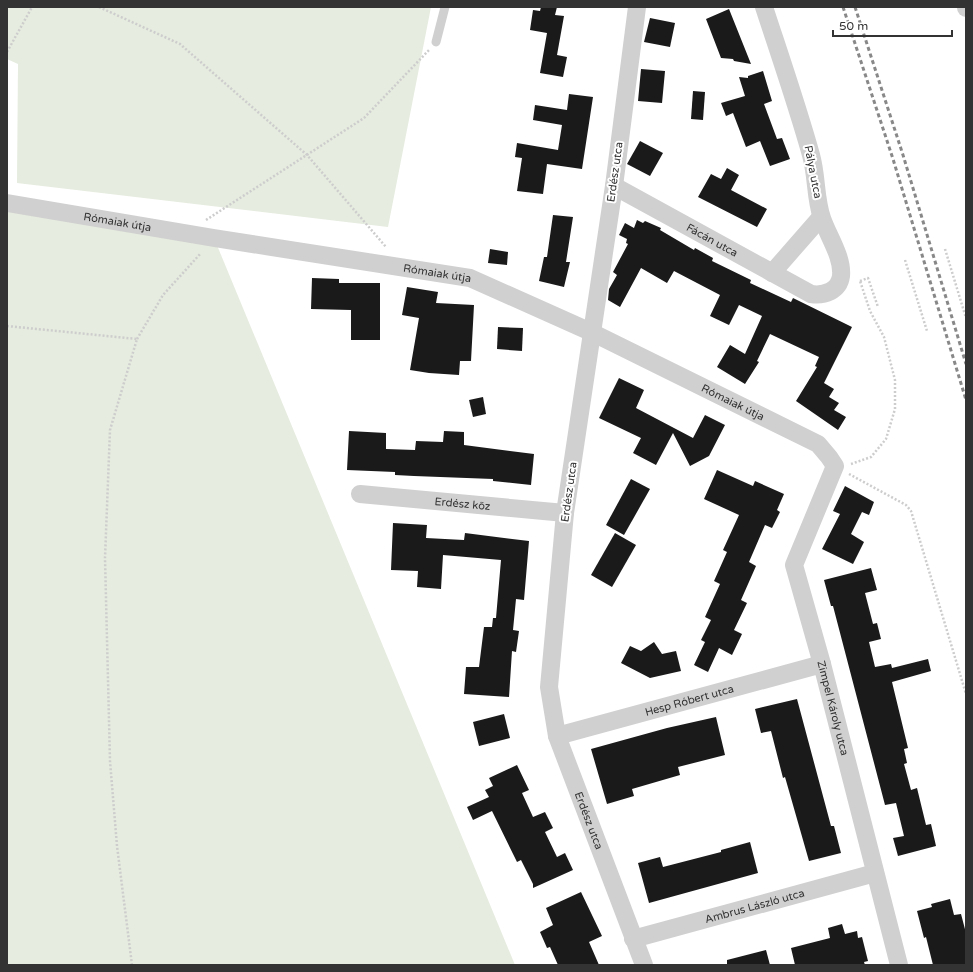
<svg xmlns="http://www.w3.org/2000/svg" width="973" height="972" font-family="'Varela Round',sans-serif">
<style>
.green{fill:#e6ecdf}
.building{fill:#1a1a1a}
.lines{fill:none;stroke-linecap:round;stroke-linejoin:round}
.path{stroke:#cdcdcd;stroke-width:2.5;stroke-dasharray:2 2;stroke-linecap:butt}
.service{stroke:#d0d0d0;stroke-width:9}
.minor{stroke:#d0d0d0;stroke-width:18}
.rail{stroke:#888;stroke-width:3;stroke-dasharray:4 3;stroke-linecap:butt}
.labels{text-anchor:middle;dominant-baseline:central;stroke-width:4;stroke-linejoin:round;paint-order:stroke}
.street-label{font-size:11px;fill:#333;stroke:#fff}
</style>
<rect width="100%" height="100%" fill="#fff"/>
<!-- green -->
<g class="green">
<path d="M 7,7 L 431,7 L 388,227 L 17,183 L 18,64 L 7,59 Z"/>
<path d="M 7,203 L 214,238 L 515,965 L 7,965 Z"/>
</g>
<!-- building -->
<g class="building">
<path d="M 541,7 L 557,7 L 555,15 L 564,16 L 557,55 L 567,57 L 563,77 L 540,73 L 547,33 L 530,30 L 533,10 L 540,11 Z"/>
<path d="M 729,9 L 751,64 L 734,61 L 733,59 L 721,58 L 706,19 Z"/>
<path d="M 650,18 L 675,23 L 670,47 L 644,42 Z"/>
<path d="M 641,69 L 665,71 L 662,103 L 638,101 Z"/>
<path d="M 763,71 L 772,101 L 764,104 L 777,139 L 782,138 L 790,159 L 770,166 L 760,141 L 746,147 L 733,113 L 726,116 L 721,103 L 745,96 L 739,77 L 748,78 L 748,76 Z"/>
<path d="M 693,91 L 705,92 L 703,120 L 691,119 Z"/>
<path d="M 569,94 L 593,97 L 582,169 L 547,164 L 543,194 L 517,191 L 522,158 L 515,157 L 517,143 L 558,150 L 562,125 L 533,120 L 535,105 L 567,110 Z"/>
<path d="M 640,141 L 663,153 L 650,176 L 627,164 Z"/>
<path d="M 727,168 L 739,175 L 731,190 L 767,209 L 757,227 L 698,197 L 711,174 L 721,179 Z"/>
<path d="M 553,215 L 573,217 L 566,262 L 570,262 L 564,287 L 539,281 L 544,257 L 547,257 Z"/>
<path d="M 637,220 L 643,223 L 645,221 L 661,228 L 660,230 L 694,250 L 695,248 L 713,258 L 712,261 L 751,280 L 750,283 L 791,302 L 793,298 L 852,327 L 824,383 L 834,389 L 829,397 L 839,403 L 834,410 L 846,417 L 838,430 L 796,401 L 817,367 L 815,366 L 819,357 L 770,334 L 757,361 L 759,362 L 745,384 L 717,367 L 730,345 L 745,354 L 762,316 L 739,305 L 729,325 L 710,316 L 720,295 L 674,271 L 667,283 L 641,268 L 620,307 L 608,300 L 609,289 L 617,275 L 613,272 L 628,244 L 626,243 L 627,239 L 619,235 L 625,223 L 634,228 Z"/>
<path d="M 490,249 L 508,252 L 507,265 L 488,263 Z"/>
<path d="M 312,278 L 339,279 L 339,283 L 380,283 L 380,340 L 351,340 L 351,310 L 311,309 Z"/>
<path d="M 407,287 L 438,292 L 436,303 L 474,305 L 471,361 L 460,361 L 459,375 L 429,373 L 410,370 L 419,318 L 402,315 Z"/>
<path d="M 498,327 L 523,328 L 522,351 L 497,349 Z"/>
<path d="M 619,378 L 644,390 L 636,408 L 693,438 L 705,415 L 725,425 L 709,456 L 690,466 L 673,433 L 656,465 L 633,453 L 641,438 L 599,418 Z"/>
<path d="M 483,397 L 486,414 L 473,417 L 469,400 Z"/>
<path d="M 349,431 L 386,433 L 386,449 L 415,450 L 416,441 L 443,442 L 444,431 L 464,432 L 464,445 L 534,454 L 531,485 L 493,481 L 493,479 L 414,476 L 395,475 L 395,472 L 347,470 Z"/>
<path d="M 717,470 L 753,486 L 755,481 L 784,494 L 777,510 L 780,512 L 772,528 L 765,525 L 749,562 L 756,566 L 741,600 L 747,603 L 734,630 L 742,634 L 732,655 L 719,648 L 708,672 L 694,665 L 705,642 L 701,640 L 711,620 L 705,617 L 720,584 L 714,581 L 727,552 L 723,550 L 739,515 L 704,499 Z"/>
<path d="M 631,479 L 650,489 L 624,535 L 606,525 Z"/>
<path d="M 845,486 L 874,502 L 869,515 L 862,512 L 851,534 L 864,542 L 853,564 L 822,549 L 840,514 L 833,511 Z"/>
<path d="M 393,523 L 427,525 L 426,538 L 464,540 L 465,533 L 529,541 L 524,600 L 516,599 L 513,630 L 519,631 L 516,652 L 512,651 L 509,697 L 464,694 L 466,667 L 479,667 L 484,627 L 492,627 L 493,618 L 496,618 L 501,560 L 443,555 L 441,589 L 417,587 L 418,571 L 391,570 Z"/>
<path d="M 615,533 L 636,545 L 612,587 L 591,575 Z"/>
<path d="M 871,568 L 877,590 L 865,593 L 873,624 L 877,623 L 881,639 L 869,642 L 875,667 L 891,664 L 892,668 L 928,659 L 931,671 L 892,682 L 908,748 L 904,749 L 907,763 L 904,764 L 911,790 L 917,788 L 926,825 L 931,824 L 936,846 L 898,856 L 893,838 L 904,836 L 896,803 L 885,805 L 833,606 L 831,606 L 824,580 Z"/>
<path d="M 654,642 L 662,654 L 676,651 L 681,671 L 650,678 L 621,663 L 630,646 L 641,651 Z"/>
<path d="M 797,699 L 831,826 L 834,826 L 841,853 L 809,861 L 785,777 L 783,778 L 771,731 L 761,733 L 755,709 Z"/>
<path d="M 504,714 L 510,738 L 479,746 L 473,722 Z"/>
<path d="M 716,717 L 725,755 L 678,767 L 680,775 L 632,789 L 634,796 L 607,804 L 591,749 L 667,728 Z"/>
<path d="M 517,765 L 529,790 L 522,793 L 533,817 L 545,812 L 553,828 L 545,832 L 557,857 L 565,853 L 573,870 L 533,888 L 533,884 L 521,860 L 517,862 L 492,811 L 473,820 L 467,807 L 489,797 L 485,790 L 493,786 L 489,778 Z"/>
<path d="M 750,842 L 758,873 L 649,903 L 638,863 L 660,857 L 663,867 L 721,852 L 721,850 Z"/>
<path d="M 581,892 L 602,936 L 589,942 L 599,965 L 558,965 L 550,947 L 547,948 L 540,932 L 553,925 L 546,908 Z"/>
<path d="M 950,899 L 954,915 L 961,914 L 966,933 L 966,965 L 933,965 L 926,937 L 924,938 L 917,911 L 932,907 L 931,904 Z"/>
<path d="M 842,924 L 845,934 L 857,931 L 858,938 L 862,937 L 868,961 L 864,962 L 865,965 L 795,965 L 791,948 L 830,938 L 828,928 Z"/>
<path d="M 766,950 L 770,965 L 727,965 L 727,960 Z"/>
</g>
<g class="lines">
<!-- path -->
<g class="path">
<path d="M 99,7 L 180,44 L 307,155 L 386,247"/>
<path d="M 7,52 L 32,7"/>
<path d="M 206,220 L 364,118 L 429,50"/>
<path d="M 945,249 L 966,318"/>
<path d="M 905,260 L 927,331"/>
<path d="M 860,281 L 868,278 L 878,307"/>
<path d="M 7,326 L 137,339 L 110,430 L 105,558 L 110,761 L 117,846 L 132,965"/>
<path d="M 137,339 L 163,295 L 201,253"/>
<path d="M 851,464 L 871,457 L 886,439 L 895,409 L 895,380 L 884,337 L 870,311 L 860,281"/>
<path d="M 849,474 L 906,505 L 911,511 L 966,694"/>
</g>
<!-- service -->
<path class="service" d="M 436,42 L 445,7"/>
<!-- minor -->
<g class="minor">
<path id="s1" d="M 637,7 L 614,186 L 565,513 L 549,687 L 557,736 L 644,965"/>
<path d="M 966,7 L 966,8"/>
<path id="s2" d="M 614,186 L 811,294 C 824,296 839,291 841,276 C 843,257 828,236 822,218 C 815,198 817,176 811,155 C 797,105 780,56 764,7"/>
<path id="s3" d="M 7,203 L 214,238 L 470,278 L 591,332 L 818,444 L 829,457 L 835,466 L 794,565 L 822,664 L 899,965"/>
<path d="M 772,273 L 821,217"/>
<path id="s4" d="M 360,494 L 565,513"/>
<path id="s5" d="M 557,736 L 822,664"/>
<path id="s6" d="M 633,939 L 875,873"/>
</g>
<!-- rail -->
<g class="rail">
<path d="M 843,7 L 893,159 L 966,400"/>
<path d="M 855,7 L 903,155 L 966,364"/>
</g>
</g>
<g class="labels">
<!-- street labels -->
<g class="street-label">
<text transform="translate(615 172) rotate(-82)">Erdész utca</text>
<text transform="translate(813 172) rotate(79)">Pálya utca</text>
<text stroke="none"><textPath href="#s3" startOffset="112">Rómaiak útja</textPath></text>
<text stroke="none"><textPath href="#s2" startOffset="112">Fácán utca</textPath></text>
<text stroke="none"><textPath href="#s3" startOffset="436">Rómaiak útja</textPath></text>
<text stroke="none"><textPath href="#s3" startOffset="760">Rómaiak útja</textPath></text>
<text transform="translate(569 492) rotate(-82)">Erdész utca</text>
<text stroke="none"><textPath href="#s4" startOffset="103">Erdész köz</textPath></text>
<text stroke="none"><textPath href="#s5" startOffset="137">Hesp Róbert utca</textPath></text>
<text stroke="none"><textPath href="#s3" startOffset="1138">Zimpel Károly utca</textPath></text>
<text stroke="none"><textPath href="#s1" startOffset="826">Erdész utca</textPath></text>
<text stroke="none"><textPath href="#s6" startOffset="126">Ambrus László utca</textPath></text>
</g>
</g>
<!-- border -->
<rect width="973" height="972" fill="none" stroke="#333333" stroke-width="16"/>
<!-- scale -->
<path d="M833 30v6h119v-6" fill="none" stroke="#333333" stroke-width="2"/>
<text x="839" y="30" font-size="12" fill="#333333" stroke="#ffffff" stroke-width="3" paint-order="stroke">50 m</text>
</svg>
